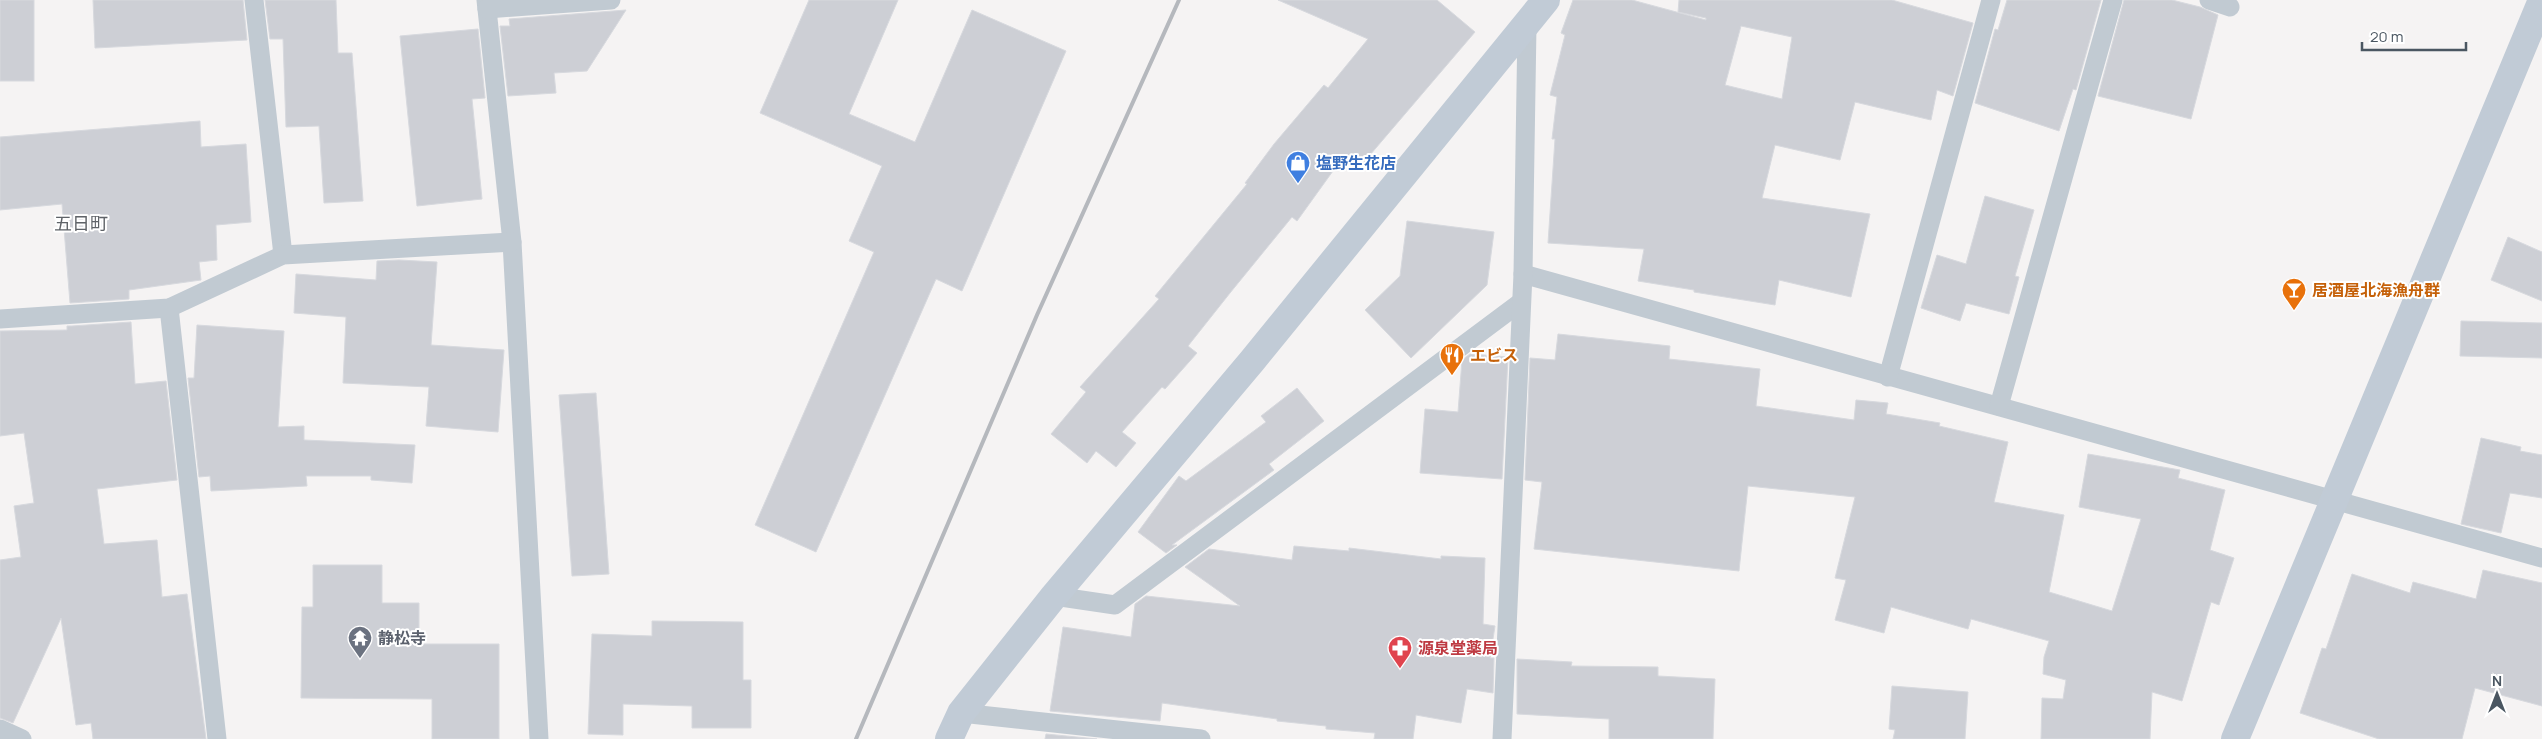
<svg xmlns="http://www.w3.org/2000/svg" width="2542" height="739" font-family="Manrope,'Noto Sans JP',sans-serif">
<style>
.building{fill:#cdcfd5;stroke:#d7d9de;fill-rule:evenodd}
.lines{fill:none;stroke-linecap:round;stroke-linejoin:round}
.lane{stroke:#c1cad2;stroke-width:19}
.secondary{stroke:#c1cbd6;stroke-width:28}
.rail{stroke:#b5b8bd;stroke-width:4}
.labels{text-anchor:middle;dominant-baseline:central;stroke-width:4;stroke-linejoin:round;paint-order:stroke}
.shop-label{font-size:16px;font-weight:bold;fill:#366cbe;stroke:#fff;text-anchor:start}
.food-label{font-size:16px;font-weight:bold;fill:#c56008;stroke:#fff;text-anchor:start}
.worship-label{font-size:16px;font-weight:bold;fill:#5b616d;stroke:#fff;text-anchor:start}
.health-label{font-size:16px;font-weight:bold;fill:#be3a42;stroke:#fff;text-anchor:start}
.neighbourhood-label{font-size:18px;fill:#5f6368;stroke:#fff}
</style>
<rect width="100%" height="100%" fill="#f5f3f3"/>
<!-- building -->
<g class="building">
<rect x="0" y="0" width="34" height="81"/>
<path d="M 93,0 L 243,0 L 247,40 L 95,48 Z"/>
<path d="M 265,0 L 336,0 L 338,53 L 352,53 L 363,201 L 324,203 L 319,126 L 286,127 L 283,39 L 270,39 Z"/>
<path d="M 809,0 L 898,0 L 849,114 L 915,142 L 972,10 L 1066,51 L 962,291 L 936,279 L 816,552 L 755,525 L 874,252 L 849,241 L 882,166 L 760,113 Z"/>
<path d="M 1278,0 L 1437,0 L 1475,32 L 1358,169 L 1343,157 L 1297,221 L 1292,217 L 1230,293 L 1188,346 L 1197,353 L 1165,389 L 1162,387 L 1122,432 L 1136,443 L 1116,467 L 1096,451 L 1087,463 L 1051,434 L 1086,392 L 1080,387 L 1159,299 L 1155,296 L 1247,184 L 1245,183 L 1274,144 L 1324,85 L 1328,88 L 1368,39 Z"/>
<path d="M 1573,0 L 1632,0 L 1706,20 L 1706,18 L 1678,12 L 1679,0 L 1892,0 L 1973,23 L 1953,96 L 1937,90 L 1931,120 L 1855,102 L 1840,160 L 1775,145 L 1762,198 L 1870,214 L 1851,297 L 1779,280 L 1775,305 L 1694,292 L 1694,290 L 1638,281 L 1644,249 L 1548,243 L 1555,139 L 1552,139 L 1557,97 L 1550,95 L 1565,35 L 1561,33 ZM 1741,26 L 1792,37 L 1782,99 L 1725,85 Z"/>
<path d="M 2007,0 L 2101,0 L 2076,90 L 2073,89 L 2059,131 L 1975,103 L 1995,29 L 1998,30 Z"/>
<path d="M 2124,0 L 2172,0 L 2200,7 L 2218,15 L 2191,119 L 2098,96 Z"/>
<path d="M 626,10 L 587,71 L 554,73 L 556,93 L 508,96 L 500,26 L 510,26 L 509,19 Z"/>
<path d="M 478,29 L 485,98 L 472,99 L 482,199 L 417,206 L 400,36 Z"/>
<path d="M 200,121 L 201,147 L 246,144 L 251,222 L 216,225 L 217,260 L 199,262 L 201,280 L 129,290 L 129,299 L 70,303 L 62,204 L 0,210 L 0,137 Z"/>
<path d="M 1985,196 L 2034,210 L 2015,276 L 2019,277 L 2009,314 L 1966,303 L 1960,321 L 1921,308 L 1937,255 L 1966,264 Z"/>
<path d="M 1407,221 L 1494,232 L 1487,285 L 1411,358 L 1365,310 L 1400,276 Z"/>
<path d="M 2508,237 L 2542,252 L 2542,301 L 2491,280 Z"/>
<path d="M 399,260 L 437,262 L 431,345 L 504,350 L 498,432 L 426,426 L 429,387 L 343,383 L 346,317 L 294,313 L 296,274 L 376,280 L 377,261 Z"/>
<path d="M 2461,321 L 2542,323 L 2542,358 L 2460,356 Z"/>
<path d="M 131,322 L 135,384 L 166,381 L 177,480 L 97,489 L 104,544 L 157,540 L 162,597 L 187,594 L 206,739 L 93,739 L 91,723 L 76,725 L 61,618 L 13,723 L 0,718 L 0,560 L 21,557 L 14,506 L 34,503 L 24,433 L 0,436 L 0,331 L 67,330 L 67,326 L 72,326 Z"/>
<path d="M 197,325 L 284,331 L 278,427 L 304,426 L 304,440 L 415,445 L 412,483 L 371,480 L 371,476 L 306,476 L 307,486 L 211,491 L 210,476 L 199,477 L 188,378 L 194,378 Z"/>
<path d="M 1558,334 L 1670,346 L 1669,359 L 1760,369 L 1756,406 L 1854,420 L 1856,400 L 1888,403 L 1886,414 L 1940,423 L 1939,426 L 2008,442 L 1994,502 L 2064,515 L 2049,592 L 2112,611 L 2141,519 L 2079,507 L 2088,454 L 2180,470 L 2178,478 L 2225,490 L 2210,550 L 2234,558 L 2219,605 L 2211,602 L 2182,701 L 2152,692 L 2150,739 L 2041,739 L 2042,698 L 2063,699 L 2066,680 L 2043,674 L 2044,657 L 2049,641 L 1971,619 L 1968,629 L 1891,607 L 1884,633 L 1835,620 L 1846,580 L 1835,578 L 1855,497 L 1748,486 L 1739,571 L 1534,549 L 1542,482 L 1525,480 L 1530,358 L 1555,360 Z"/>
<path d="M 1470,354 L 1508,357 L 1502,479 L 1420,473 L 1425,409 L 1458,412 L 1462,360 Z"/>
<path d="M 1297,388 L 1324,421 L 1269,464 L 1274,470 L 1172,545 L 1177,545 L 1166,553 L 1138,532 L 1179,476 L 1186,481 L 1266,422 L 1261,416 Z"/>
<path d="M 596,393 L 609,574 L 572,576 L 559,395 Z"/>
<path d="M 2481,438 L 2521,447 L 2520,451 L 2542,455 L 2542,498 L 2510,493 L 2501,533 L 2461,524 Z"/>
<path d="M 1294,546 L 1349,551 L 1349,548 L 1441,559 L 1441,556 L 1485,558 L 1483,624 L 1495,626 L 1490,658 L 1494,658 L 1493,693 L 1467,689 L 1461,723 L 1416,715 L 1413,739 L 1374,739 L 1375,733 L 1326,729 L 1326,726 L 1277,721 L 1277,719 L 1162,703 L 1160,721 L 1050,711 L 1063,627 L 1131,637 L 1135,604 L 1146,596 L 1240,606 L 1185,567 L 1209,549 L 1292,560 Z"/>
<path d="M 313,565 L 382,565 L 382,603 L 419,603 L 419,644 L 499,644 L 499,739 L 432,739 L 432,699 L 301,698 L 302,607 L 313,607 Z"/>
<path d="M 2483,570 L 2542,583 L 2542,706 L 2475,688 L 2462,739 L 2379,739 L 2300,713 L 2322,648 L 2326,649 L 2352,574 L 2410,593 L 2413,582 L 2476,599 Z"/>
<path d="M 652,621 L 743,622 L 743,680 L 751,680 L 751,728 L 692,728 L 692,706 L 623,704 L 623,735 L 588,734 L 592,634 L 652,636 Z"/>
<path d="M 1517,659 L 1572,662 L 1571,666 L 1658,667 L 1658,676 L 1715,679 L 1713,739 L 1609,739 L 1609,719 L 1517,714 Z"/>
<path d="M 1892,686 L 1968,692 L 1965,739 L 1893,739 L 1895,730 L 1889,729 Z"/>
<path d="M 1046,734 L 1097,739 L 1045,739 Z"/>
</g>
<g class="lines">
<!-- lane -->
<g class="lane">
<path d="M 254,0 L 283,255"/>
<path d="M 486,0 L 512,242 L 539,739"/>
<path d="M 2209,0 L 2230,7"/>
<path d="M 487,9 L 611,0"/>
<path d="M 1523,274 L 2542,558"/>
<path d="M 169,308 L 217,739"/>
<path d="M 0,319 L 169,308 L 283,255 L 512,242"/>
<path d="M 1888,377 L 1991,0"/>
<path d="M 1999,406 L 2113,0"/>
<path d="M 1054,596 L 1115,605 L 1521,302"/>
<path d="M 961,713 L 1201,739"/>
<path d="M 0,729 L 22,739"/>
<path d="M 1502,739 L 1523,274 L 1527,26"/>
</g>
<!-- secondary -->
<g class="secondary">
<path d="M 949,739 L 961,713 L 1054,596 L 1252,361 L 1546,0"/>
<path d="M 2235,739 L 2542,0"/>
</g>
<!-- rail -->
<path class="rail" d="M 856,739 L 1037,315 L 1179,0"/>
</g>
<!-- icons -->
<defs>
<symbol id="shop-pin" viewBox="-11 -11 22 30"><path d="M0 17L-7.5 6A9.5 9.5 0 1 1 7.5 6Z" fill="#3f7fe0" stroke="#fff"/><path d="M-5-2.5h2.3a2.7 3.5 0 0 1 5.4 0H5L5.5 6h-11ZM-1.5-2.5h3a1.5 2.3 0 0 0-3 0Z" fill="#fff"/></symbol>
<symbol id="bar-pin" viewBox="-11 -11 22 30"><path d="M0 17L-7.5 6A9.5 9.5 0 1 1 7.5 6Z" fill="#e8710a" stroke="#fff"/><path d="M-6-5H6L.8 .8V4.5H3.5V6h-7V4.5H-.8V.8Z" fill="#fff"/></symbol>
<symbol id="restaurant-pin" viewBox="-11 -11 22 30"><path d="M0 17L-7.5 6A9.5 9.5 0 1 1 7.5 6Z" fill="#e8710a" stroke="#fff"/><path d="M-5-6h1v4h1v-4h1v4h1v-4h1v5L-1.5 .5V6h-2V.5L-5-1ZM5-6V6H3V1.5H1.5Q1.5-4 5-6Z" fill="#fff"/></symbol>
<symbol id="temple-pin" viewBox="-11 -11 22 30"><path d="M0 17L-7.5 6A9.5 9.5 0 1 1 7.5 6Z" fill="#6b7280" stroke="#fff"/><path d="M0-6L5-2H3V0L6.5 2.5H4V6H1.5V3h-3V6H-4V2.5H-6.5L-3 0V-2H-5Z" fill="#fff"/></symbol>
<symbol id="pharmacy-pin" viewBox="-11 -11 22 30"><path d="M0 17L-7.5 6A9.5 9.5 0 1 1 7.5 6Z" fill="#e0444e" stroke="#fff"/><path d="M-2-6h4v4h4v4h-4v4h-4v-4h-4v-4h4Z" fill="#fff"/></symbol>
</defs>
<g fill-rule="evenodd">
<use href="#shop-pin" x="1284" y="149" width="28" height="38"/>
<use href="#bar-pin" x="2280" y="276" width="28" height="38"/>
<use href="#restaurant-pin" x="1438" y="341" width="28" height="38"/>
<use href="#temple-pin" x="346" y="624" width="28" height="38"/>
<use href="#pharmacy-pin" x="1386" y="634" width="28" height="38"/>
</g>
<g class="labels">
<!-- shop labels -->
<g class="shop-label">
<text x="1316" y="163">塩野生花店</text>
</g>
<!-- food labels -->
<g class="food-label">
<text x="2312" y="290">居酒屋北海漁舟群</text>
<text x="1470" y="355">エビス</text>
</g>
<!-- worship labels -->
<g class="worship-label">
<text x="378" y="638">静松寺</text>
</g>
<!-- health labels -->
<g class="health-label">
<text x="1418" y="648">源泉堂薬局</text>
</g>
<!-- neighbourhood labels -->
<g class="neighbourhood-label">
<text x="81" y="223">五日町</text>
</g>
</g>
<!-- north arrow -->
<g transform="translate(2497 694)" stroke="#ffffff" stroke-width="4" paint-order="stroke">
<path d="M0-4L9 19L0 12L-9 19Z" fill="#4a5661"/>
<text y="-8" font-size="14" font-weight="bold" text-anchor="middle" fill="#4a5661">N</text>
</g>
<!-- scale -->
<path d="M2362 42v8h104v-8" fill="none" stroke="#4a5661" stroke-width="2.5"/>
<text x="2370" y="42" font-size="15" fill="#4a5661" stroke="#ffffff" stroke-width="4" paint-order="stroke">20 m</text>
</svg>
